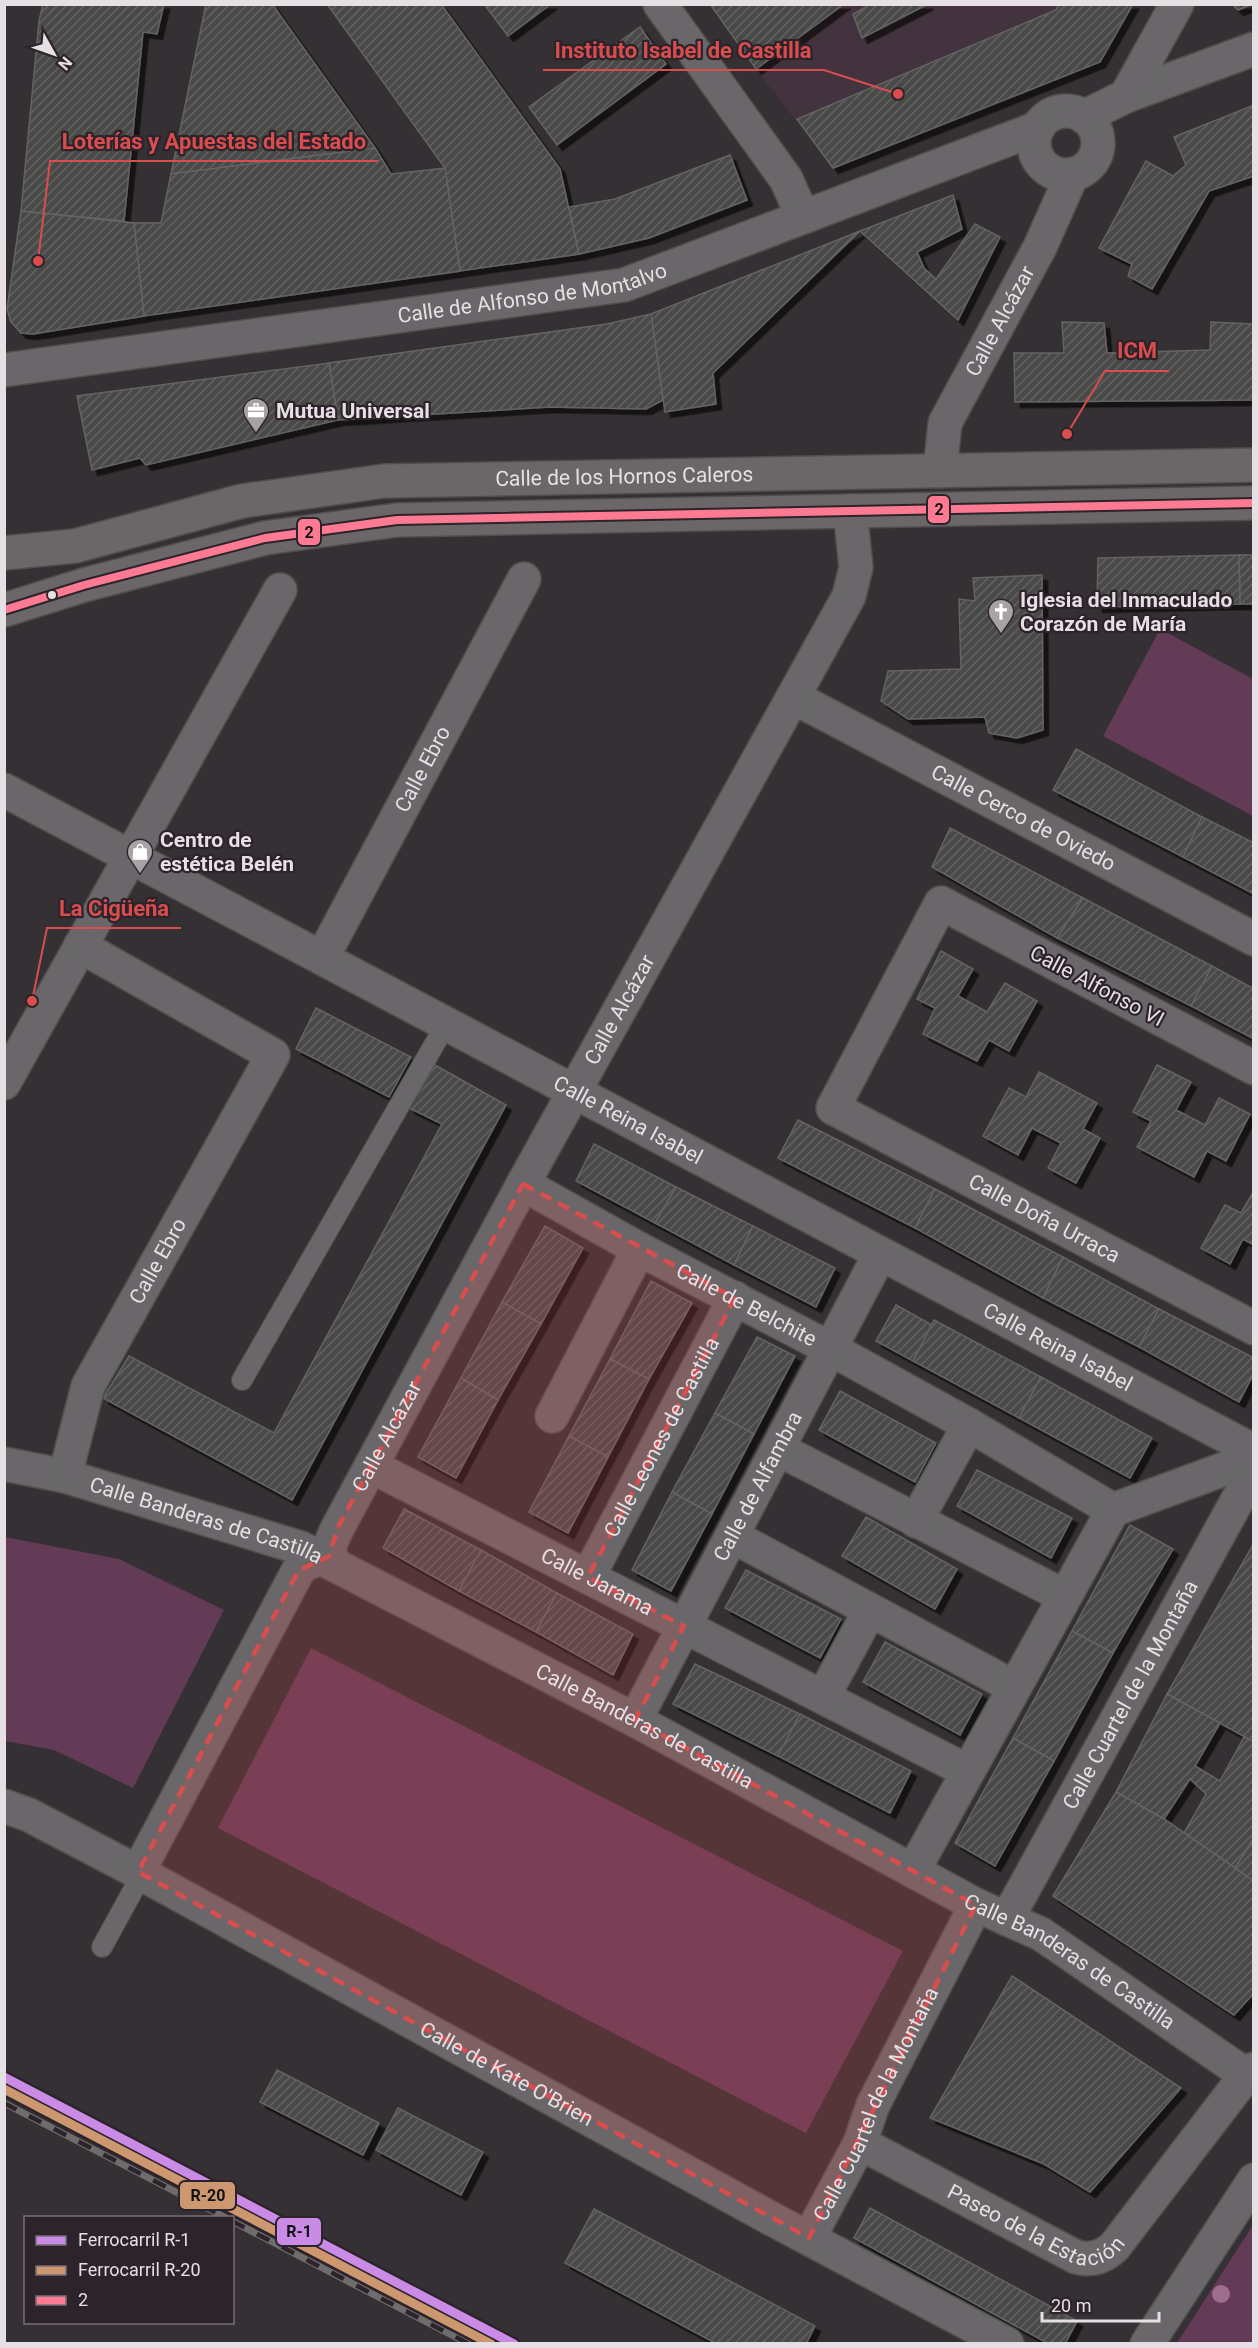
<svg xmlns="http://www.w3.org/2000/svg" width="1258" height="2348" font-family="Roboto,sans-serif">
<style>
.built{fill:#43333e}
.green{fill:#633b57}
.building{fill:url(#building-hatch);stroke:#646463;stroke-width:1.5;filter:url(#shadow)}
.lines{fill:none;stroke-linecap:round;stroke-linejoin:round}
.lane-casing{stroke:#504d4f;stroke-width:22}
.street-casing{stroke:#504d4f;stroke-width:36}
.primary-casing{stroke:#504d4f;stroke-width:36}
.lane{stroke:#696769;stroke-width:20}
.street{stroke:#696769;stroke-width:33}
.primary{stroke:#6b6769;stroke-width:33}
.rail-casing{stroke:#6f6c6e;stroke-width:7}
.rail{stroke:#2d232a;stroke-width:4.5;stroke-dasharray:14;stroke-linecap:butt}
.bus-1-casing{stroke:#2d232a;stroke-width:12}
.bus-1{stroke:#fe7a93;stroke-width:8}
.rail-1-casing{stroke:#2d232a;stroke-width:14}
.rail-2-casing{stroke:#2d232a;stroke-width:14}
.rail-1{stroke:#ca8be6;stroke-width:9}
.rail-2{stroke:#cd976f;stroke-width:9}
.tree{fill:#9e6d8f}
.marked{fill:#d94d4e;fill-opacity:0.2;stroke:#d94d4e;stroke-width:4.5;stroke-dasharray:12 8;stroke-linejoin:round}
.bus-dot{fill:#e6dfe4;stroke:#2d232a;stroke-width:2}
.labels{text-anchor:middle;dominant-baseline:central;stroke-width:4.5;stroke-linejoin:round;paint-order:stroke}
.street-label{font-size:21px;fill:#e6dfe4;stroke:#2d232a}
.poi-label{font-size:21px;font-weight:bold;fill:#e6dfe4;stroke:#2d232a;text-anchor:start}
.leader{fill:none;stroke:#d94d4e;stroke-width:2}
.callout-dot{fill:#d94d4e;stroke:#2d232a;stroke-width:2}
.callout-label{font-size:22px;text-anchor:middle;font-weight:bold;fill:#d94d4e;stroke:#2d232a;stroke-width:4.5;stroke-linejoin:round;paint-order:stroke}
.line-badge{stroke:#2d232a;stroke-width:2}
.pale-badge-label{font-size:16px;text-anchor:middle;font-weight:bold;fill:#111}
</style>
<defs>
<pattern id="building-hatch" width="6" height="6" patternUnits="userSpaceOnUse" patternTransform="scale(1.5)"><rect width="6" height="6" fill="#484847"/><path d="M-1 1l2-2M0 6l6-6M5 7l2-2" fill="none" stroke="#626261"/></pattern>
<filter id="shadow"><feDropShadow dx="5.5" dy="5.5" stdDeviation="0" flood-color="#0009"/></filter>
</defs>
<rect width="100%" height="100%" fill="#353033"/>
<!-- built -->
<path class="built" d="M 710,5 L 1133,5 L 1100,62 L 833,168 L 756,69 Z"/>
<!-- green -->
<g class="green">
<path d="M 1160,629 L 1253,679 L 1253,816 L 1103,736 Z"/>
<path d="M 5,1537 L 119,1559 L 224,1610 L 133,1788 L 54,1750 L 5,1741 Z"/>
<path d="M 311,1648 L 903,1951 L 806,2133 L 218,1828 Z"/>
<path d="M 1253,2225 L 1253,2343 L 1177,2343 Z"/>
</g>
<!-- building -->
<g class="building">
<path d="M 43,4 L 164,4 L 157,34 L 143,32 L 124,221 L 21,211 L 39,21 Z"/>
<path d="M 206,4 L 272,4 L 375,148 L 171,174 Z"/>
<path d="M 327,4 L 441,4 L 560,169 L 579,254 L 460,271 L 445,168 Z"/>
<path d="M 484,4 L 551,4 L 508,36 Z"/>
<path d="M 710,4 L 844,4 L 756,69 Z"/>
<path d="M 871,4 L 928,4 L 862,38 L 853,14 Z"/>
<path d="M 1059,4 L 1133,4 L 1100,62 L 833,168 L 797,119 L 1056,10 Z"/>
<path d="M 1232,4 L 1253,4 L 1238,10 Z"/>
<path d="M 640,27 L 666,64 L 557,145 L 529,107 Z"/>
<path d="M 1254,105 L 1254,176 L 1209,191 L 1152,289 L 1128,276 L 1132,264 L 1099,248 L 1146,161 L 1173,176 L 1186,165 L 1174,137 Z"/>
<path d="M 375,148 L 391,174 L 445,168 L 460,271 L 144,316 L 134,223 L 161,223 L 171,174 Z"/>
<path d="M 730,155 L 747,200 L 649,238 L 579,254 L 569,207 L 615,199 Z"/>
<path d="M 953,195 L 962,229 L 917,252 L 924,268 L 936,279 L 975,224 L 1000,237 L 958,320 L 860,231 Z"/>
<path d="M 21,211 L 134,223 L 144,316 L 33,334 L 21,333 L 11,322 L 7,309 Z"/>
<path d="M 860,231 L 713,373 L 716,404 L 665,412 L 651,314 Z"/>
<path d="M 651,314 L 663,400 L 646,409 L 549,407 L 338,420 L 329,363 L 607,324 Z"/>
<path d="M 1062,322 L 1104,323 L 1107,353 L 1210,350 L 1211,322 L 1253,324 L 1254,400 L 1015,402 L 1014,353 L 1064,353 Z"/>
<path d="M 329,363 L 338,420 L 146,465 L 140,458 L 92,470 L 77,396 Z"/>
<path d="M 1239,555 L 1254,555 L 1254,604 L 1240,604 Z"/>
<path d="M 1239,555 L 1240,604 L 1097,607 L 1098,558 Z"/>
<path d="M 1042,575 L 1043,730 L 1017,738 L 989,733 L 985,717 L 908,719 L 881,701 L 888,671 L 961,669 L 959,599 L 975,601 L 973,578 Z"/>
<path d="M 1076,749 L 1202,817 L 1183,857 L 1053,790 Z"/>
<path d="M 1202,817 L 1254,843 L 1254,894 L 1183,857 Z"/>
<path d="M 950,828 L 1083,898 L 1057,938 L 932,867 Z"/>
<path d="M 1083,898 L 1212,966 L 1191,1006 L 1057,938 Z"/>
<path d="M 941,951 L 973,969 L 958,996 L 987,1012 L 1005,983 L 1037,1001 L 1009,1051 L 989,1040 L 977,1061 L 923,1034 L 935,1008 L 917,999 Z"/>
<path d="M 1212,966 L 1254,989 L 1254,1039 L 1191,1006 Z"/>
<path d="M 316,1008 L 411,1057 L 389,1097 L 296,1049 Z"/>
<path d="M 435,1065 L 506,1105 L 292,1500 L 103,1398 L 129,1356 L 274,1433 L 442,1124 L 409,1108 Z"/>
<path d="M 1157,1065 L 1191,1082 L 1176,1110 L 1205,1125 L 1219,1098 L 1250,1114 L 1226,1161 L 1207,1151 L 1194,1177 L 1137,1147 L 1151,1121 L 1133,1112 Z"/>
<path d="M 1039,1072 L 1097,1103 L 1083,1129 L 1100,1138 L 1076,1183 L 1048,1168 L 1061,1143 L 1032,1128 L 1018,1155 L 983,1136 L 1009,1088 L 1026,1097 Z"/>
<path d="M 798,1120 L 935,1189 L 915,1228 L 778,1158 Z"/>
<path d="M 594,1144 L 676,1187 L 655,1223 L 576,1181 Z"/>
<path d="M 676,1187 L 753,1226 L 734,1265 L 655,1223 Z"/>
<path d="M 935,1189 L 1063,1257 L 1043,1298 L 915,1228 Z"/>
<path d="M 1254,1191 L 1254,1245 L 1243,1239 L 1230,1264 L 1201,1248 L 1225,1205 L 1241,1213 Z"/>
<path d="M 545,1226 L 583,1248 L 541,1324 L 502,1302 Z"/>
<path d="M 753,1226 L 835,1268 L 816,1307 L 734,1265 Z"/>
<path d="M 1063,1257 L 1159,1309 L 1139,1347 L 1043,1298 Z"/>
<path d="M 651,1281 L 692,1303 L 649,1379 L 610,1359 Z"/>
<path d="M 502,1302 L 541,1324 L 498,1400 L 461,1378 Z"/>
<path d="M 896,1305 L 932,1325 L 913,1361 L 876,1341 Z"/>
<path d="M 1159,1309 L 1254,1358 L 1254,1373 L 1239,1402 L 1139,1347 Z"/>
<path d="M 934,1320 L 1041,1377 L 1019,1418 L 913,1361 Z"/>
<path d="M 757,1337 L 795,1356 L 754,1434 L 715,1413 Z"/>
<path d="M 610,1359 L 649,1379 L 608,1457 L 569,1436 Z"/>
<path d="M 1041,1377 L 1152,1438 L 1130,1478 L 1019,1418 Z"/>
<path d="M 461,1378 L 498,1400 L 456,1478 L 418,1457 Z"/>
<path d="M 840,1391 L 936,1443 L 915,1482 L 819,1430 Z"/>
<path d="M 715,1413 L 754,1434 L 712,1514 L 672,1492 Z"/>
<path d="M 569,1436 L 608,1457 L 568,1533 L 529,1512 Z"/>
<path d="M 977,1470 L 1072,1518 L 1051,1558 L 957,1506 Z"/>
<path d="M 672,1492 L 712,1514 L 671,1591 L 632,1570 Z"/>
<path d="M 404,1509 L 481,1550 L 459,1591 L 383,1548 Z"/>
<path d="M 866,1517 L 957,1569 L 935,1609 L 842,1556 Z"/>
<path d="M 1130,1525 L 1173,1549 L 1113,1653 L 1072,1631 Z"/>
<path d="M 1254,1543 L 1254,1742 L 1167,1694 Z"/>
<path d="M 481,1550 L 557,1593 L 536,1632 L 459,1591 Z"/>
<path d="M 746,1570 L 841,1619 L 820,1658 L 725,1608 Z"/>
<path d="M 557,1593 L 633,1634 L 613,1675 L 536,1632 Z"/>
<path d="M 1072,1631 L 1113,1653 L 1054,1761 L 1013,1738 Z"/>
<path d="M 885,1642 L 982,1694 L 960,1735 L 863,1682 Z"/>
<path d="M 695,1664 L 800,1714 L 778,1756 L 673,1704 Z"/>
<path d="M 1167,1694 L 1220,1723 L 1195,1766 L 1220,1781 L 1244,1737 L 1254,1742 L 1254,1838 L 1235,1868 L 1184,1833 L 1206,1794 L 1190,1779 L 1164,1819 L 1116,1792 Z"/>
<path d="M 800,1714 L 911,1771 L 890,1813 L 778,1756 Z"/>
<path d="M 1013,1738 L 1054,1761 L 995,1866 L 955,1843 Z"/>
<path d="M 1116,1792 L 1164,1819 L 1254,1881 L 1254,1993 L 1234,2015 L 1053,1896 Z"/>
<path d="M 1254,1838 L 1254,1881 L 1235,1868 Z"/>
<path d="M 1012,1976 L 1181,2088 L 1090,2192 L 1044,2164 L 930,2118 Z"/>
<path d="M 277,2070 L 379,2123 L 363,2155 L 260,2102 Z"/>
<path d="M 398,2108 L 483,2152 L 461,2195 L 376,2150 Z"/>
<path d="M 870,2208 L 1077,2321 L 1065,2344 L 1049,2344 L 854,2238 Z"/>
<path d="M 594,2209 L 815,2326 L 806,2344 L 717,2344 L 565,2263 Z"/>
</g>
<g class="lines">
<defs>
<g id="lane">
<path d="M 242,1380 L 446,1024"/>
<path d="M 102,1947 L 142,1874"/>
</g>
<g id="street">
<path d="M 660,4 L 786,179 L 803,217"/>
<path d="M 1126,96 L 1254,49"/>
<circle cx="1066" cy="143" r="32"/>
<path d="M 1084,117 L 1126,96 L 1177,4"/>
<path id="s1" d="M 4,370 L 624,285 L 1038,128"/>
<path id="s2" d="M 940,471 L 945,423 L 1040,247 L 1072,175"/>
<path id="s3" d="M 793,697 L 1254,939"/>
<path id="s4" d="M 4,790 L 1254,1451"/>
<path id="s5" d="M 322,958 L 524,579"/>
<path id="s6" d="M 1254,1068 L 941,903 L 833,1108 L 1254,1328"/>
<path d="M 4,1083 L 280,590"/>
<path id="s7" d="M 523,1184 L 639,1249 L 831,1349 L 969,1425 L 1113,1510"/>
<path d="M 552,1416 L 639,1249"/>
<path d="M 778,1449 L 1064,1596"/>
<path id="s8" d="M 4,1464 L 65,1476 L 301,1548 L 321,1558 L 635,1720 L 976,1905 L 1041,1934 L 1246,2075"/>
<path id="s9" d="M 371,1466 L 967,1771"/>
<path id="s10" d="M 65,1476 L 88,1386 L 273,1055 L 80,946"/>
<path d="M 916,1521 L 969,1425"/>
<path d="M 732,1536 L 1014,1687"/>
<path id="s11" d="M 336,1565 C 325,1552 331,1541 338,1527 L 523,1184 L 849,596 L 856,567 L 850,511"/>
<path id="s12" d="M 588,1577 L 735,1298"/>
<path d="M 823,1697 L 870,1610"/>
<path id="s13" d="M 635,1720 L 880,1254"/>
<path id="s14" d="M 4,1806 L 29,1815 L 138,1872 L 772,2219 L 1007,2344"/>
<path d="M 913,1871 L 1113,1510 L 1254,1458"/>
<path d="M 138,1872 L 298,1571 L 305,1564 L 321,1558"/>
<path id="s15" d="M 1007,1919 L 1254,1470"/>
<path id="s16" d="M 860,2143 L 1076,2257 C 1091,2261 1104,2257 1115,2246 L 1246,2075 L 1254,2069"/>
<path id="s17" d="M 809,2238 L 860,2143 L 873,2105 L 976,1905"/>
<path d="M 1147,2344 L 1254,2180"/>
</g>
<g id="primary">
<path id="s18" d="M 4,553 L 75,546 L 242,501 L 384,481 L 1254,465"/>
<path d="M 4,610 L 84,585 L 265,538 L 397,520 L 1254,503"/>
</g>
</defs>
<!-- lane casing -->
<use href="#lane" class="lane-casing"/>
<!-- street casing -->
<use href="#street" class="street-casing"/>
<!-- primary casing -->
<use href="#primary" class="primary-casing"/>
<!-- lane -->
<use href="#lane" class="lane"/>
<!-- street -->
<use href="#street" class="street"/>
<!-- primary -->
<use href="#primary" class="primary"/>
<defs>
<g id="rail">
<path d="M 4,2103 L 226,2218"/>
<path d="M 232,2221 L 469,2344"/>
</g>
</defs>
<!-- rail casing -->
<use href="#rail" class="rail-casing"/>
<!-- rail -->
<use href="#rail" class="rail"/>
<defs>
<path id="bus-1" d="M 4,610 L 84,585 L 265,538 L 397,520 L 1254,503"/>
</defs>
<!-- bus-1 casing -->
<use href="#bus-1" class="bus-1-casing"/>
<!-- bus-1 -->
<use href="#bus-1" class="bus-1"/>
<defs>
<path id="rail-1" d="M 4,2077 L 514,2344"/>
<path id="rail-2" d="M 4,2089 L 491,2344"/>
</defs>
<!-- rail-1 casing -->
<use href="#rail-1" class="rail-1-casing"/>
<!-- rail-2 casing -->
<use href="#rail-2" class="rail-2-casing"/>
<!-- rail-1 -->
<use href="#rail-1" class="rail-1"/>
<!-- rail-2 -->
<use href="#rail-2" class="rail-2"/>
</g>
<!-- trees -->
<circle class="tree" cx="1221" cy="2294" r="9"/>
<!-- marked area -->
<path class="marked" d="M 523,1184 L 735,1298 L 588,1577 L 684,1626 L 635,1720 L 976,1905 L 809,2238 L 138,1872 L 298,1571 L 329,1556 L 338,1527 Z"/>
<!-- icons -->
<defs>
<symbol id="office-pin" viewBox="-11 -11 22 30"><path d="M0 17L-7.5 6A9.5 9.5 0 1 1 7.5 6Z" fill="#a8a2a6" stroke="#2d232a"/><path d="M-6-3h4V-5.5h4V-3h4V5H-6ZM-1-4.5V-3h2v-1.5ZM-6 0V1H6V0Z" fill="#fff"/></symbol>
<symbol id="church-pin" viewBox="-11 -11 22 30"><path d="M0 17L-7.5 6A9.5 9.5 0 1 1 7.5 6Z" fill="#a8a2a6" stroke="#2d232a"/><path d="M-1.2-6h2.4v3.5h3.3v2.4h-3.3V6h-2.4V-.1h-3.3v-2.4h3.3Z" fill="#fff"/></symbol>
<symbol id="shop-pin" viewBox="-11 -11 22 30"><path d="M0 17L-7.5 6A9.5 9.5 0 1 1 7.5 6Z" fill="#a8a2a6" stroke="#2d232a"/><path d="M-5-2.5h2.3a2.7 3.5 0 0 1 5.4 0H5L5.5 6h-11ZM-1.5-2.5h3a1.5 2.3 0 0 0-3 0Z" fill="#fff"/></symbol>
</defs>
<g fill-rule="evenodd">
<use href="#office-pin" x="241" y="396" width="30" height="40"/>
<use href="#church-pin" x="986" y="597" width="30" height="40"/>
<use href="#shop-pin" x="125" y="837" width="30" height="40"/>
</g>
<!-- markers -->
<circle class="bus-dot" cx="52" cy="595" r="5"/>
<g class="labels">
<!-- street labels -->
<g class="street-label">
<text stroke="none"><textPath href="#s1" startOffset="534">Calle de Alfonso de Montalvo</textPath></text>
<text stroke="none"><textPath href="#s2" startOffset="164">Calle Alcázar</textPath></text>
<text stroke="none"><textPath href="#s18" startOffset="628">Calle de los Hornos Caleros</textPath></text>
<text stroke="none"><textPath href="#s5" startOffset="214">Calle Ebro</textPath></text>
<text stroke="none"><textPath href="#s3" startOffset="260">Calle Cerco de Oviedo</textPath></text>
<text transform="translate(1097 986) rotate(28)">Calle Alfonso VI</text>
<text stroke="none"><textPath href="#s11" startOffset="630">Calle Alcázar</textPath></text>
<text stroke="none"><textPath href="#s4" startOffset="706">Calle Reina Isabel</textPath></text>
<text stroke="none"><textPath href="#s6" startOffset="824">Calle Doña Urraca</textPath></text>
<text stroke="none"><textPath href="#s10" startOffset="236">Calle Ebro</textPath></text>
<text stroke="none"><textPath href="#s7" startOffset="254">Calle de Belchite</textPath></text>
<text stroke="none"><textPath href="#s4" startOffset="1192">Calle Reina Isabel</textPath></text>
<text stroke="none"><textPath href="#s11" startOffset="144">Calle Alcázar</textPath></text>
<text stroke="none"><textPath href="#s12" startOffset="158">Calle Leones de Castilla</textPath></text>
<text stroke="none"><textPath href="#s13" startOffset="264">Calle de Alfambra</textPath></text>
<text stroke="none"><textPath href="#s8" startOffset="210">Calle Banderas de Castilla</textPath></text>
<text stroke="none"><textPath href="#s9" startOffset="254">Calle Jarama</textPath></text>
<text stroke="none"><textPath href="#s15" startOffset="256">Calle Cuartel de la Montaña</textPath></text>
<text stroke="none"><textPath href="#s8" startOffset="696">Calle Banderas de Castilla</textPath></text>
<text stroke="none"><textPath href="#s8" startOffset="1182">Calle Banderas de Castilla</textPath></text>
<text stroke="none"><textPath href="#s14" startOffset="570">Calle de Kate O'Brien</textPath></text>
<text stroke="none"><textPath href="#s17" startOffset="150">Calle Cuartel de la Montaña</textPath></text>
<text stroke="none"><textPath href="#s16" startOffset="198">Paseo de la Estación</textPath></text>
</g>
<!-- poi labels -->
<g class="poi-label">
<text x="276" y="411">Mutua Universal</text>
<text x="1020" y="600">Iglesia del Inmaculado<tspan x="1020" dy="24">Corazón de María</tspan></text>
<text x="160" y="840">Centro de<tspan x="160" dy="24">estética Belén</tspan></text>
</g>
</g>
<!-- callouts -->
<path class="leader" d="M898 94L824 70H543M38 261L50 161H378M1067 434L1105 371H1169M32 1001L47 928H181"/>
<g class="callout-dot">
<circle cx="898" cy="94" r="6"/>
<circle cx="38" cy="261" r="6"/>
<circle cx="1067" cy="434" r="6"/>
<circle cx="32" cy="1001" r="6"/>
</g>
<g class="callout-label">
<text x="683" y="58">Instituto Isabel de Castilla</text>
<text x="214" y="149">Loterías y Apuestas del Estado</text>
<text x="1137" y="358">ICM</text>
<text x="114" y="916">La Cigüeña</text>
</g>
<g class="line-badge">
<rect x="927" y="495" width="23" height="29" rx="6" fill="#fe7a93"/>
<rect x="297" y="518" width="24" height="28" rx="6" fill="#fe7a93"/>
<rect x="179" y="2181" width="57" height="29" rx="6" fill="#cd976f"/>
<rect x="276" y="2217" width="46" height="29" rx="6" fill="#ca8be6"/>
</g>
<g class="pale-badge-label">
<text x="939" y="515">2</text>
<text x="309" y="538">2</text>
<text x="208" y="2201">R-20</text>
<text x="299" y="2237">R-1</text>
</g>
<!-- border -->
<rect width="1258" height="2348" fill="none" stroke="#e6dfe4" stroke-width="12"/>
<!-- legend -->
<rect x="24" y="2216" width="210" height="108" fill="#2d232a" stroke="#776e74" stroke-width="1.5"/>
<rect x="36" y="2236" width="30" height="9" fill="#ca8be6" stroke="#776e74" stroke-width="1.5"/>
<text x="78" y="2246" font-size="18" fill="#e6dfe4">Ferrocarril R-1</text>
<rect x="36" y="2266" width="30" height="9" fill="#cd976f" stroke="#776e74" stroke-width="1.5"/>
<text x="78" y="2276" font-size="18" fill="#e6dfe4">Ferrocarril R-20</text>
<rect x="36" y="2296" width="30" height="9" fill="#fe7a93" stroke="#776e74" stroke-width="1.5"/>
<text x="78" y="2306" font-size="18" fill="#e6dfe4">2</text>
<!-- north arrow -->
<g transform="translate(54 54) rotate(130)" stroke="#2d232a" stroke-width="4.5" paint-order="stroke">
<path d="M0-4.5L10 22L0 15L-10 22Z" fill="#e6dfe4"/>
<text y="-9" font-size="16" font-weight="bold" text-anchor="middle" fill="#e6dfe4">N</text>
</g>
<!-- scale -->
<path d="M1042 2312v9h117v-9" fill="none" stroke="#e6dfe4" stroke-width="3"/>
<text x="1051" y="2312" font-size="18" fill="#e6dfe4" stroke="#2d232a" stroke-width="4.5" paint-order="stroke">20 m</text>
</svg>
